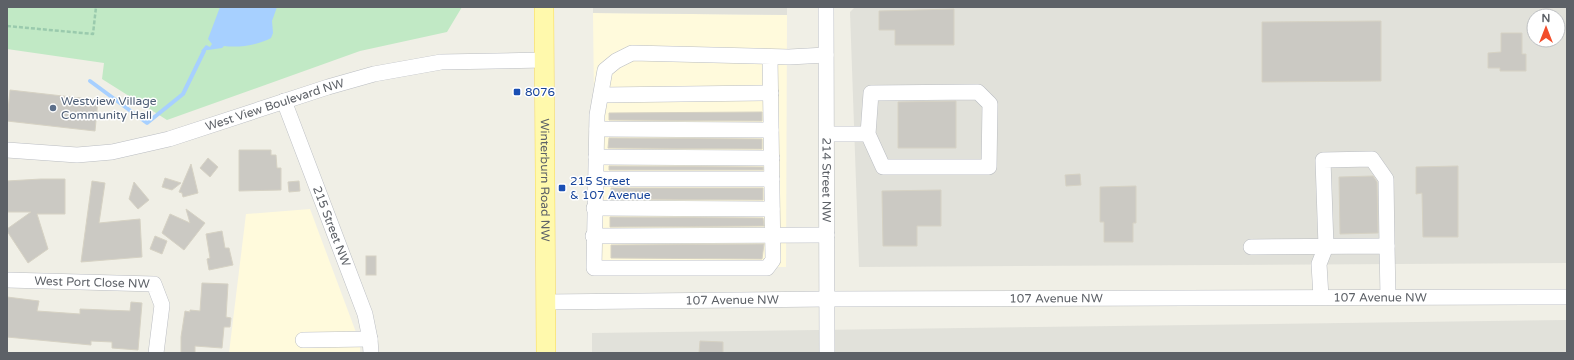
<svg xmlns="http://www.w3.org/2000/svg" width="1574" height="360" font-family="'Varela Round',sans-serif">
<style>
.commercial{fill:#fffadc}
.industrial{fill:#e1e1da;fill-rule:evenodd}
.green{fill:#c1e9c5}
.water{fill:#a7d0ff}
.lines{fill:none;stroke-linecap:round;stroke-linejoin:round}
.stream{stroke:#a7d0ff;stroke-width:4}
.building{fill:#cbc9c3;stroke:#d6d2c4}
.minor-casing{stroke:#babdc2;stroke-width:16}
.major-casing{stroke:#f8da57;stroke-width:20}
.path{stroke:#9acaad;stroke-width:2.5;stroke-dasharray:4 2;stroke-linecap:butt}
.minor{stroke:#fff;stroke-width:15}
.major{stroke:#fff9ac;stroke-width:19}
.transit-dot{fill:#1a4fb4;stroke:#fff;stroke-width:1.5}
.service-dot{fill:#5c6f8a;stroke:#fff;stroke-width:1.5}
.labels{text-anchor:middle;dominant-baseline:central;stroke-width:3;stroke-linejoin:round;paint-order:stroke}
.transit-label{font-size:12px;fill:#164399;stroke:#fff;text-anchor:start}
.service-label{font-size:12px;fill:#4e5e75;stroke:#fff;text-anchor:start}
.street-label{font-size:12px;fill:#5d6167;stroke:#fff}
</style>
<rect width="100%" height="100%" fill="#f0efe6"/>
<!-- commercial -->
<g class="commercial">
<path d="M 593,13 L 787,15 L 786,267 L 596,267 Z"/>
<path d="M 310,209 L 360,343 L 360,353 L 229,353 L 246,214 Z"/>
</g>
<!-- industrial -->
<g class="industrial">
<path d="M 593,7 L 787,7 L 787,15 L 593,13 Z"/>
<path d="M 855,7 L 1567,7 L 1567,263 L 859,267 L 850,12 ZM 1534,16 L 1558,16 L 1558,40 L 1534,40 Z"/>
<path d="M 1567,320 L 1567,353 L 592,353 L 592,333 Z"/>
</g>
<!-- green -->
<path class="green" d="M 7,7 L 462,7 L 447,32 L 360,51 L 167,120 L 102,79 L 104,63 L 7,49 Z"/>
<!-- water -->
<path class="water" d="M 220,7 L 277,7 L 272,21 L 273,33 L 271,38 C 258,45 239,48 224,46 L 222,48 L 201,51 L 206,45 L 210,47 L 212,44 L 208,39 Z"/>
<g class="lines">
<!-- stream -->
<path class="stream" d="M 90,81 L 147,123 L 183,94 L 204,51"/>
</g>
<!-- building -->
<g class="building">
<path d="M 954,9 L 954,45 L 895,45 L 895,30 L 879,30 L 879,11 Z"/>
<path d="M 1381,21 L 1381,81 L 1262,82 L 1262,22 Z"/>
<path d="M 1501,33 L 1522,33 L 1522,54 L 1526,54 L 1526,71 L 1500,71 L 1500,68 L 1488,68 L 1488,53 L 1501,52 Z"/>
<path d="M 10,90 L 98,100 L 95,131 L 7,121 Z"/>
<path d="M 956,101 L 956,148 L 898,148 L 898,102 Z"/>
<path d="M 762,112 L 762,121 L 609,120 L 609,113 Z"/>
<path d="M 609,138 L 762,139 L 762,149 L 608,148 Z"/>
<path d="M 239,150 L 271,150 L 271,155 L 276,155 L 277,168 L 281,168 L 281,190 L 239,191 Z"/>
<path d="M 208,158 L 218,167 L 210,177 L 200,168 Z"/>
<path d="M 191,164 L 198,193 L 183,197 L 182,193 L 179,192 Z"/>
<path d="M 609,166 L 763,167 L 763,170 L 609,170 Z"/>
<path d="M 1458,166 L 1458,237 L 1423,237 L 1422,193 L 1416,194 L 1416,167 Z"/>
<path d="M 1080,174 L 1081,185 L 1066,186 L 1065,175 Z"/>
<path d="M 1373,176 L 1377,182 L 1378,233 L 1340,234 L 1339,177 Z"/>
<path d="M 165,178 L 181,183 L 172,190 L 162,187 Z"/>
<path d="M 41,179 L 65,179 L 65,214 L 37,214 L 48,249 L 28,263 L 7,231 L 7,229 L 31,212 L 7,212 L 7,181 Z"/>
<path d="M 92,181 L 105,183 L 99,223 L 140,219 L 142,257 L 81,262 Z"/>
<path d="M 299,181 L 300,191 L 289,192 L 288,182 Z"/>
<path d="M 134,182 L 149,200 L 138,209 L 129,199 Z"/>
<path d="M 1136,186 L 1136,223 L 1133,223 L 1133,242 L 1104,242 L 1104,222 L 1100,222 L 1100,187 Z"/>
<path d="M 611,188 L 763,188 L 763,200 L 611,199 Z"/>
<path d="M 941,190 L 941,226 L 917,226 L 917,246 L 883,246 L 882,191 Z"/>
<path d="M 186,209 L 205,223 L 184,250 L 162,233 L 170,214 L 190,223 Z"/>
<path d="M 610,217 L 763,218 L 764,226 L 610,227 Z"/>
<path d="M 222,231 L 225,248 L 229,248 L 233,265 L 209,270 L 207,259 L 210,258 L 206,234 Z"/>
<path d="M 155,236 L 167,241 L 162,254 L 150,249 Z"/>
<path d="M 764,244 L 762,259 L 611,258 L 611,245 Z"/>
<rect x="366" y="256" width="10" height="19"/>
<path d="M 202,283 L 228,284 L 226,317 L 231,318 L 230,327 L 224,327 L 222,348 L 195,346 L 195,353 L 181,353 L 181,337 L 185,311 L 190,312 L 190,310 L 200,311 Z"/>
<path d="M 7,297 L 39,301 L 37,311 L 80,314 L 80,309 L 130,311 L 131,302 L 142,303 L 138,350 L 112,348 L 112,342 L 91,341 L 91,345 L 7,337 Z"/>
<path d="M 700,341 L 723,342 L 723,353 L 699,353 Z"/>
</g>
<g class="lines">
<defs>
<g id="minor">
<path id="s1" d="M 826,7 L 827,353"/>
<path d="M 770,57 L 773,260 L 767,268 L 594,268 L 597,115 L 605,70 L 616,61 L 632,53 L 789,57 L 826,55"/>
<path d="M 601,95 L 771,93"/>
<path id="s2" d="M 284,101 L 365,314 L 370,339 L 371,353"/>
<path d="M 597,129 L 771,130"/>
<path d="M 827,134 L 868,134 L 871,93 L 978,92 L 990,104 L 989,167 L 883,167 L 868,134"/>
<path id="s3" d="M 7,150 L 77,155 L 112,152 L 169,139 L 328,87 L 374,74 L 441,62 L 544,60"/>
<path d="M 596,157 L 772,158"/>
<path d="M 595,179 L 772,179"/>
<path d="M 594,208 L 772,209"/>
<path d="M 593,236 L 827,235"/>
<path d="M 1251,247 L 1387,246 L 1388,297"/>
<path id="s4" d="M 7,280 L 154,284 L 162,305 L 156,353"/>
<path d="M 1321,297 L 1319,264 L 1326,246 L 1323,160 L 1372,159 L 1386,179 L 1387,246"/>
<path id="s5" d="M 545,302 L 827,299 L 1567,297"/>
<path d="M 303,340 L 370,339"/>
</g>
<g id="major">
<path id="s6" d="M 544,7 L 546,353"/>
</g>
</defs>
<!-- minor casing -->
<use href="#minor" class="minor-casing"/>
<!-- major casing -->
<use href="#major" class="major-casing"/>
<!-- path -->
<path class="path" d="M 7,26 L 93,34 L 96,7"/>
<!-- minor -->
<use href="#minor" class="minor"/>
<!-- major -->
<use href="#major" class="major"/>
</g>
<!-- markers -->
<g class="transit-dot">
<rect x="513" y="88" width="8" height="8" rx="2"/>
<rect x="558" y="184" width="8" height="8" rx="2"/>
</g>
<circle class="service-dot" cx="53" cy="108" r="4"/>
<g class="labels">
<!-- transit labels -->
<g class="transit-label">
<text x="525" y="92">8076</text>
<text x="570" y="181">215 Street<tspan x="570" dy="14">&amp; 107 Avenue</tspan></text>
</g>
<!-- service labels -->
<g class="service-label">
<text x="61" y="101">Westview Village<tspan x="61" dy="14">Community Hall</tspan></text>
</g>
<!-- street labels -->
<g class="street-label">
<text stroke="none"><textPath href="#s3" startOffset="275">West View Boulevard NW</textPath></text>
<text stroke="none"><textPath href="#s6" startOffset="173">Winterburn Road NW</textPath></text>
<text stroke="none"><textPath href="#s1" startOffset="173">214 Street NW</textPath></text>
<text stroke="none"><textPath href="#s2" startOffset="134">215 Street NW</textPath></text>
<text stroke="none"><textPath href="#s4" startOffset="85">West Port Close NW</textPath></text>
<text stroke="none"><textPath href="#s5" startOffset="835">107 Avenue NW</textPath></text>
<text stroke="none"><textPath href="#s5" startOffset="511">107 Avenue NW</textPath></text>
<text stroke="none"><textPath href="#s5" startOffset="187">107 Avenue NW</textPath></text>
</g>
</g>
<!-- border -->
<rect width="1574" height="360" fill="none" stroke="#5d6167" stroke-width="16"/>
<!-- north arrow -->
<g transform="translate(1546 28)"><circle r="19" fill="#ffffff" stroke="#bec0c2"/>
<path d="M0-3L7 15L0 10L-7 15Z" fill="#f24d2b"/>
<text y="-6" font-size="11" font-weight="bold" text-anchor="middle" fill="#5d6167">N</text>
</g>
</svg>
